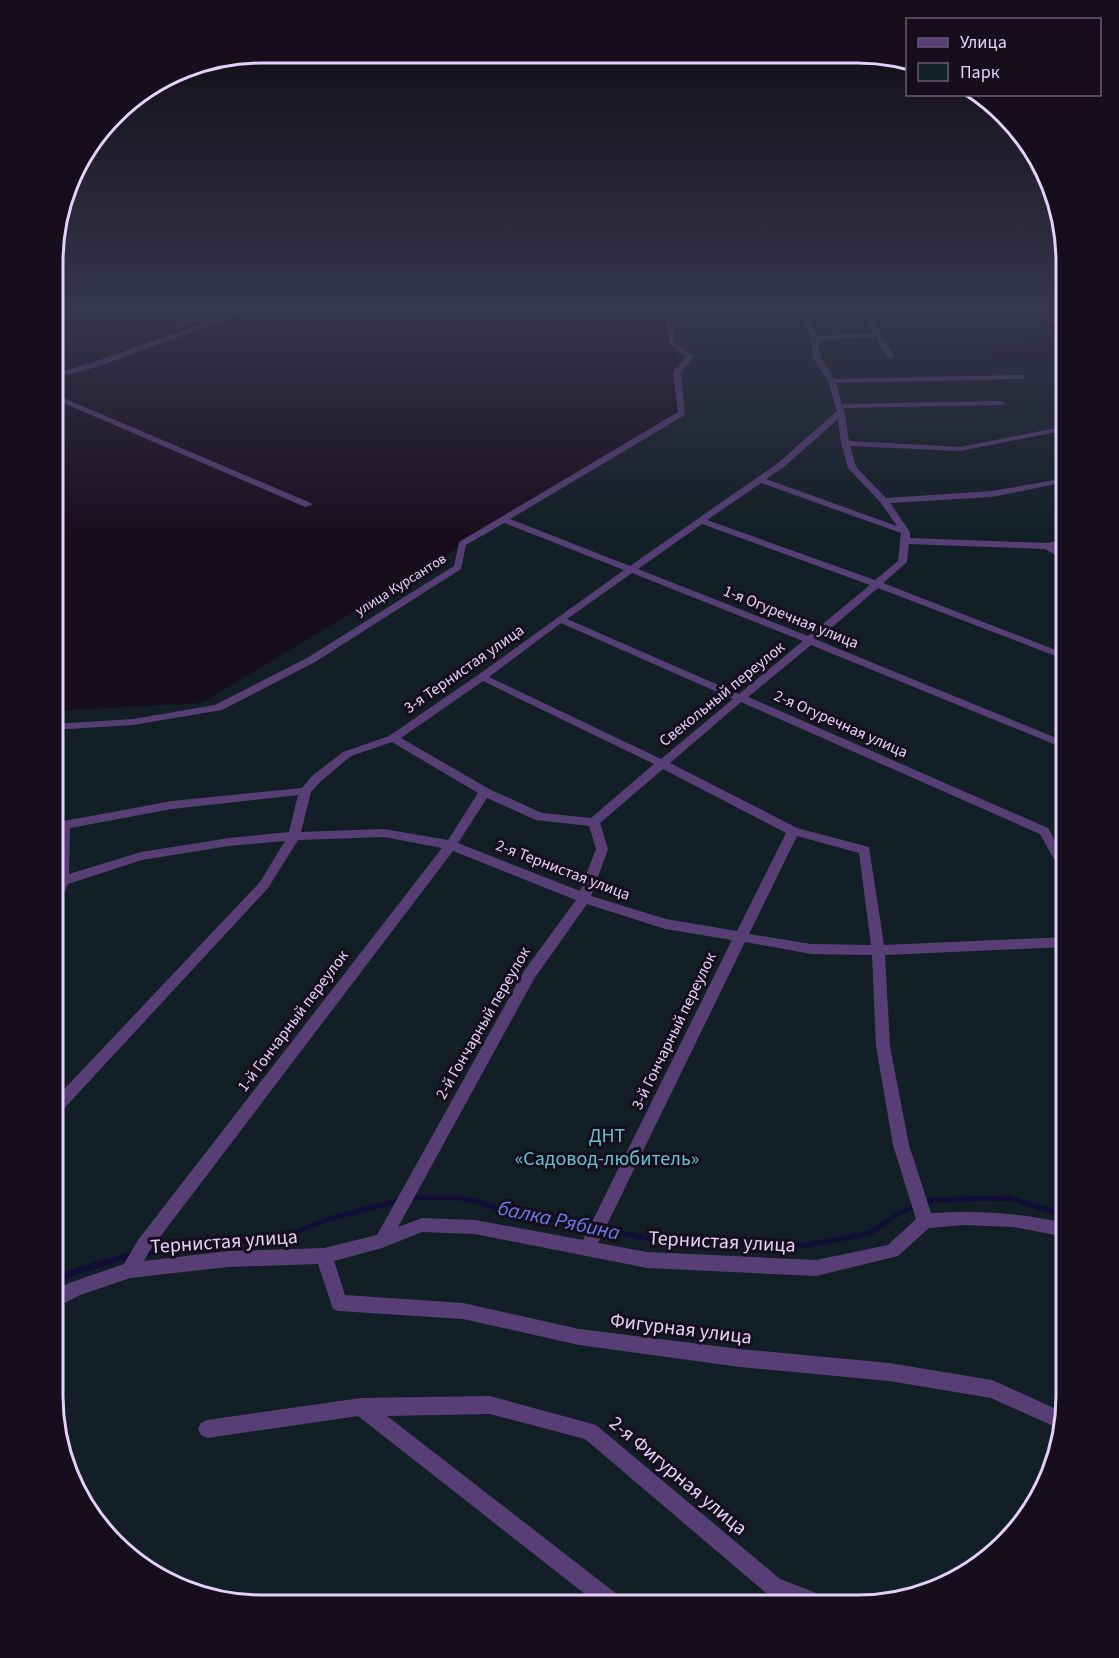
<svg xmlns="http://www.w3.org/2000/svg" width="1119" height="1658" font-family="'Source Sans 3',sans-serif">
<style>
.green{fill:#121f26}
.lines{fill:none;stroke-linecap:round;stroke-linejoin:round}
.stream-far1{stroke:#100e36;stroke-width:5}
.stream{stroke:#100e36;stroke-width:7}
.street{fill:#573f76;fill-rule:evenodd}
.labels{text-anchor:middle;dominant-baseline:central;stroke-width:6;stroke-linejoin:round;paint-order:stroke}
.far-street-label{font-size:14px;fill:#e5d0f9;stroke:#170e1d}
.street-label{font-size:16px;fill:#e5d0f9;stroke:#170e1d}
.near-park-label{font-size:20px;fill:#65c0d0;stroke:#170e1d}
.near-street-label{font-size:20px;fill:#e5d0f9;stroke:#170e1d}
.near-water-label{font-size:21px;font-style:italic;fill:#6a7ced;stroke:#170e1d}
.rim{fill:none;stroke:#e5d0f9;stroke-width:3}
</style>
<rect width="100%" height="100%" fill="#170e1d"/>
<!-- green -->
<path class="green" d="M 668,307 L 1018,307 L 1058,335 L 979,347 L 1005,367 L 1066,358 L 1066,1410 L 1031,1513 L 995,1554 L 938,1589 L 858,1605 L 235,1604 L 135,1562 L 69,1477 L 53,1396 L 54,711 L 202,703 L 685,411 Z"/>
<g class="lines">
<!-- stream-far1 -->
<g class="stream-far1">
<path d="M 411,1198 L 462,1198 L 517,1213 L 666,1242 L 749,1246 L 808,1245 L 870,1233 L 898,1214 L 931,1200 L 1008,1198 L 1066,1215"/>
<path d="M 145,1253 L 285,1236 L 329,1219 L 400,1200"/>
</g>
<!-- stream -->
<g class="stream">
<path d="M 145,1253 L 148,1253"/>
<path d="M 53,1283 L 68,1274 L 134,1254"/>
</g>
<!-- street -->
<g class="street">
<path d="M 222,307 L 230,307 L 180,327 L 175,326 Z"/>
<path d="M 250,307 L 259,307 L 97,367 L 54,378 L 54,374 L 91,363 Z"/>
<path d="M 664,307 L 670,307 L 675,342 L 694,357 L 681,372 L 685,415 L 510,519 L 630,566 L 778,463 L 837,411 L 828,381 L 813,358 L 811,338 L 800,307 L 806,307 L 817,336 L 873,333 L 858,307 L 864,307 L 895,357 L 888,359 L 876,337 L 818,340 L 821,358 L 834,379 L 1021,375 L 1025,377 L 1021,379 L 836,383 L 842,404 L 1002,401 L 1006,403 L 1002,405 L 844,408 L 849,441 L 960,447 L 1066,426 L 1066,430 L 960,451 L 850,446 L 856,467 L 886,498 L 992,491 L 1066,478 L 1066,482 L 992,497 L 890,503 L 910,532 L 910,538 L 1047,543 L 1066,539 L 1066,545 L 1055,547 L 1066,554 L 1066,561 L 1045,549 L 909,544 L 907,562 L 883,583 L 1066,654 L 1066,660 L 878,588 L 817,640 L 1066,742 L 1066,749 L 811,645 L 748,697 L 1048,828 L 1066,860 L 1066,874 L 1062,873 L 1040,834 L 741,702 L 670,763 L 797,828 L 869,847 L 884,945 L 1066,937 L 1066,947 L 885,955 L 890,1046 L 909,1145 L 931,1213 C 981,1210 1017,1213 1066,1223 L 1066,1237 L 1013,1227 L 964,1225 L 929,1228 L 898,1256 L 816,1276 L 647,1268 L 475,1234 L 422,1232 L 382,1248 L 334,1261 L 345,1295 L 463,1303 L 579,1329 L 740,1349 L 889,1363 L 992,1380 L 1065,1413 L 1060,1429 L 991,1398 L 889,1381 L 740,1367 L 579,1345 L 463,1319 L 339,1311 L 333,1309 L 318,1264 L 228,1267 L 130,1278 L 80,1295 L 53,1309 L 53,1292 L 69,1283 L 124,1264 L 138,1240 L 442,848 L 384,837 L 298,840 L 268,888 L 58,1115 L 53,1117 L 53,1101 L 260,882 L 285,841 L 229,846 L 142,860 L 68,884 L 58,907 L 53,908 L 53,879 L 57,878 L 58,830 L 53,831 L 53,823 L 172,801 L 302,788 L 312,776 L 343,752 L 389,736 L 478,675 L 624,570 L 504,523 L 466,545 L 461,569 L 315,662 L 222,710 L 133,725 L 54,730 L 54,724 L 133,719 L 215,705 L 307,658 L 454,566 L 459,542 L 678,412 L 673,372 L 686,357 L 669,343 ZM 838,419 L 841,443 L 848,468 L 881,503 L 897,526 L 766,479 L 784,467 ZM 761,483 L 901,533 L 898,561 L 875,580 L 707,520 ZM 702,524 L 870,585 L 808,636 L 638,569 ZM 632,573 L 803,641 L 739,694 L 567,619 ZM 561,623 L 733,699 L 661,759 L 489,677 ZM 483,681 L 654,764 L 591,818 L 542,813 L 489,789 L 401,738 ZM 392,742 L 478,793 L 448,840 L 384,829 L 301,832 L 311,792 L 320,782 L 351,756 ZM 663,769 L 786,833 L 737,931 L 666,919 L 591,896 L 608,849 L 600,823 ZM 298,795 L 289,832 L 229,838 L 141,852 L 69,874 L 70,828 L 172,809 ZM 487,798 L 536,820 L 589,826 L 596,849 L 580,891 L 458,843 ZM 797,836 L 859,853 L 871,945 L 811,944 L 749,934 ZM 453,851 L 576,900 L 524,971 L 377,1235 L 324,1248 L 228,1251 L 144,1261 L 150,1250 ZM 587,904 L 665,929 L 732,940 L 583,1240 L 475,1220 L 422,1218 L 398,1227 L 534,979 ZM 745,942 L 811,954 L 872,955 L 876,1046 L 893,1145 L 916,1219 L 888,1245 L 816,1260 L 647,1252 L 598,1243 Z"/>
<path d="M 1022,307 L 1029,307 L 1066,327 L 1066,332 Z"/>
<path d="M 54,394 L 311,503 L 312,505 L 305,507 L 54,399 Z"/>
<path d="M 490,1396 L 596,1425 L 780,1579 L 829,1598 L 832,1605 L 797,1605 L 766,1593 L 585,1439 L 490,1414 L 387,1416 L 622,1598 L 625,1605 L 599,1605 L 358,1416 L 207,1438 L 201,1435 L 198,1429 L 201,1423 L 207,1420 L 361,1398 Z"/>
</g>
</g>
<!-- sky -->
<linearGradient id="sky" x2="0" y2="1"><stop stop-color="#0d0810"/><stop offset="0.57" stop-color="#36364c"/><stop offset="1" stop-color="#36364c" stop-opacity="0"/></linearGradient>
<rect width="1119" height="539" fill="url(#sky)"/>
<g class="labels">
<!-- far-street labels -->
<g class="far-street-label">
<text transform="translate(401 585) rotate(-32)">улица Курсантов</text>
</g>
<!-- street labels -->
<g class="street-label">
<text transform="translate(791 617) rotate(22)">1-я Огуречная улица</text>
<text transform="translate(464 669) rotate(-35)">3-я Тернистая улица</text>
<text transform="translate(722 694) rotate(-39)">Свекольный переулок</text>
<text transform="translate(841 724) rotate(24)">2-я Огуречная улица</text>
<text transform="translate(563 870) rotate(21)">2-я Тернистая улица</text>
<text transform="translate(293 1021) rotate(-53)">1-й Гончарный переулок</text>
<text transform="translate(483 1023) rotate(-60)">2-й Гончарный переулок</text>
<text transform="translate(674 1031) rotate(-64)">3-й Гончарный переулок</text>
</g>
<!-- near-park labels -->
<g class="near-park-label">
<text x="607" y="1136">ДНТ<tspan x="607" dy="23">«Садовод-любитель»</tspan></text>
</g>
<!-- near-street labels -->
<g class="near-street-label">
<text transform="translate(224 1242) rotate(-4)">Тернистая улица</text>
<text transform="translate(722 1242) rotate(3)">Тернистая улица</text>
<text transform="translate(681 1329) rotate(7)">Фигурная улица</text>
<text transform="translate(678 1476) rotate(40)">2-я Фигурная улица</text>
</g>
<!-- near-water labels -->
<g class="near-water-label">
<text transform="translate(559 1220) rotate(12)">балка Рябина</text>
</g>
</g>
<!-- crop -->
<path d="M0 0H1119V1658H0ZM262 63H857A199 199 0 0 1 1056 262V1396A199 199 0 0 1 857 1595H262A199 199 0 0 1 63 1396V262A199 199 0 0 1 262 63Z" fill="#170e1d" fill-rule="evenodd"/>
<path class="rim" d="M262 63H857A199 199 0 0 1 1056 262V1396A199 199 0 0 1 857 1595H262A199 199 0 0 1 63 1396V262A199 199 0 0 1 262 63Z"/>
<!-- legend -->
<rect x="906" y="18" width="195" height="78" fill="#170e1d" stroke="#695c75" stroke-width="1.5"/>
<rect x="918" y="38" width="30" height="9" fill="#573f76" stroke="#695c75" stroke-width="1.5"/>
<text x="960" y="48" font-size="18" fill="#e5d0f9">Улица</text>
<rect x="918" y="63" width="30" height="18" fill="#121f26" stroke="#695c75" stroke-width="1.5"/>
<text x="960" y="78" font-size="18" fill="#e5d0f9">Парк</text>
</svg>
